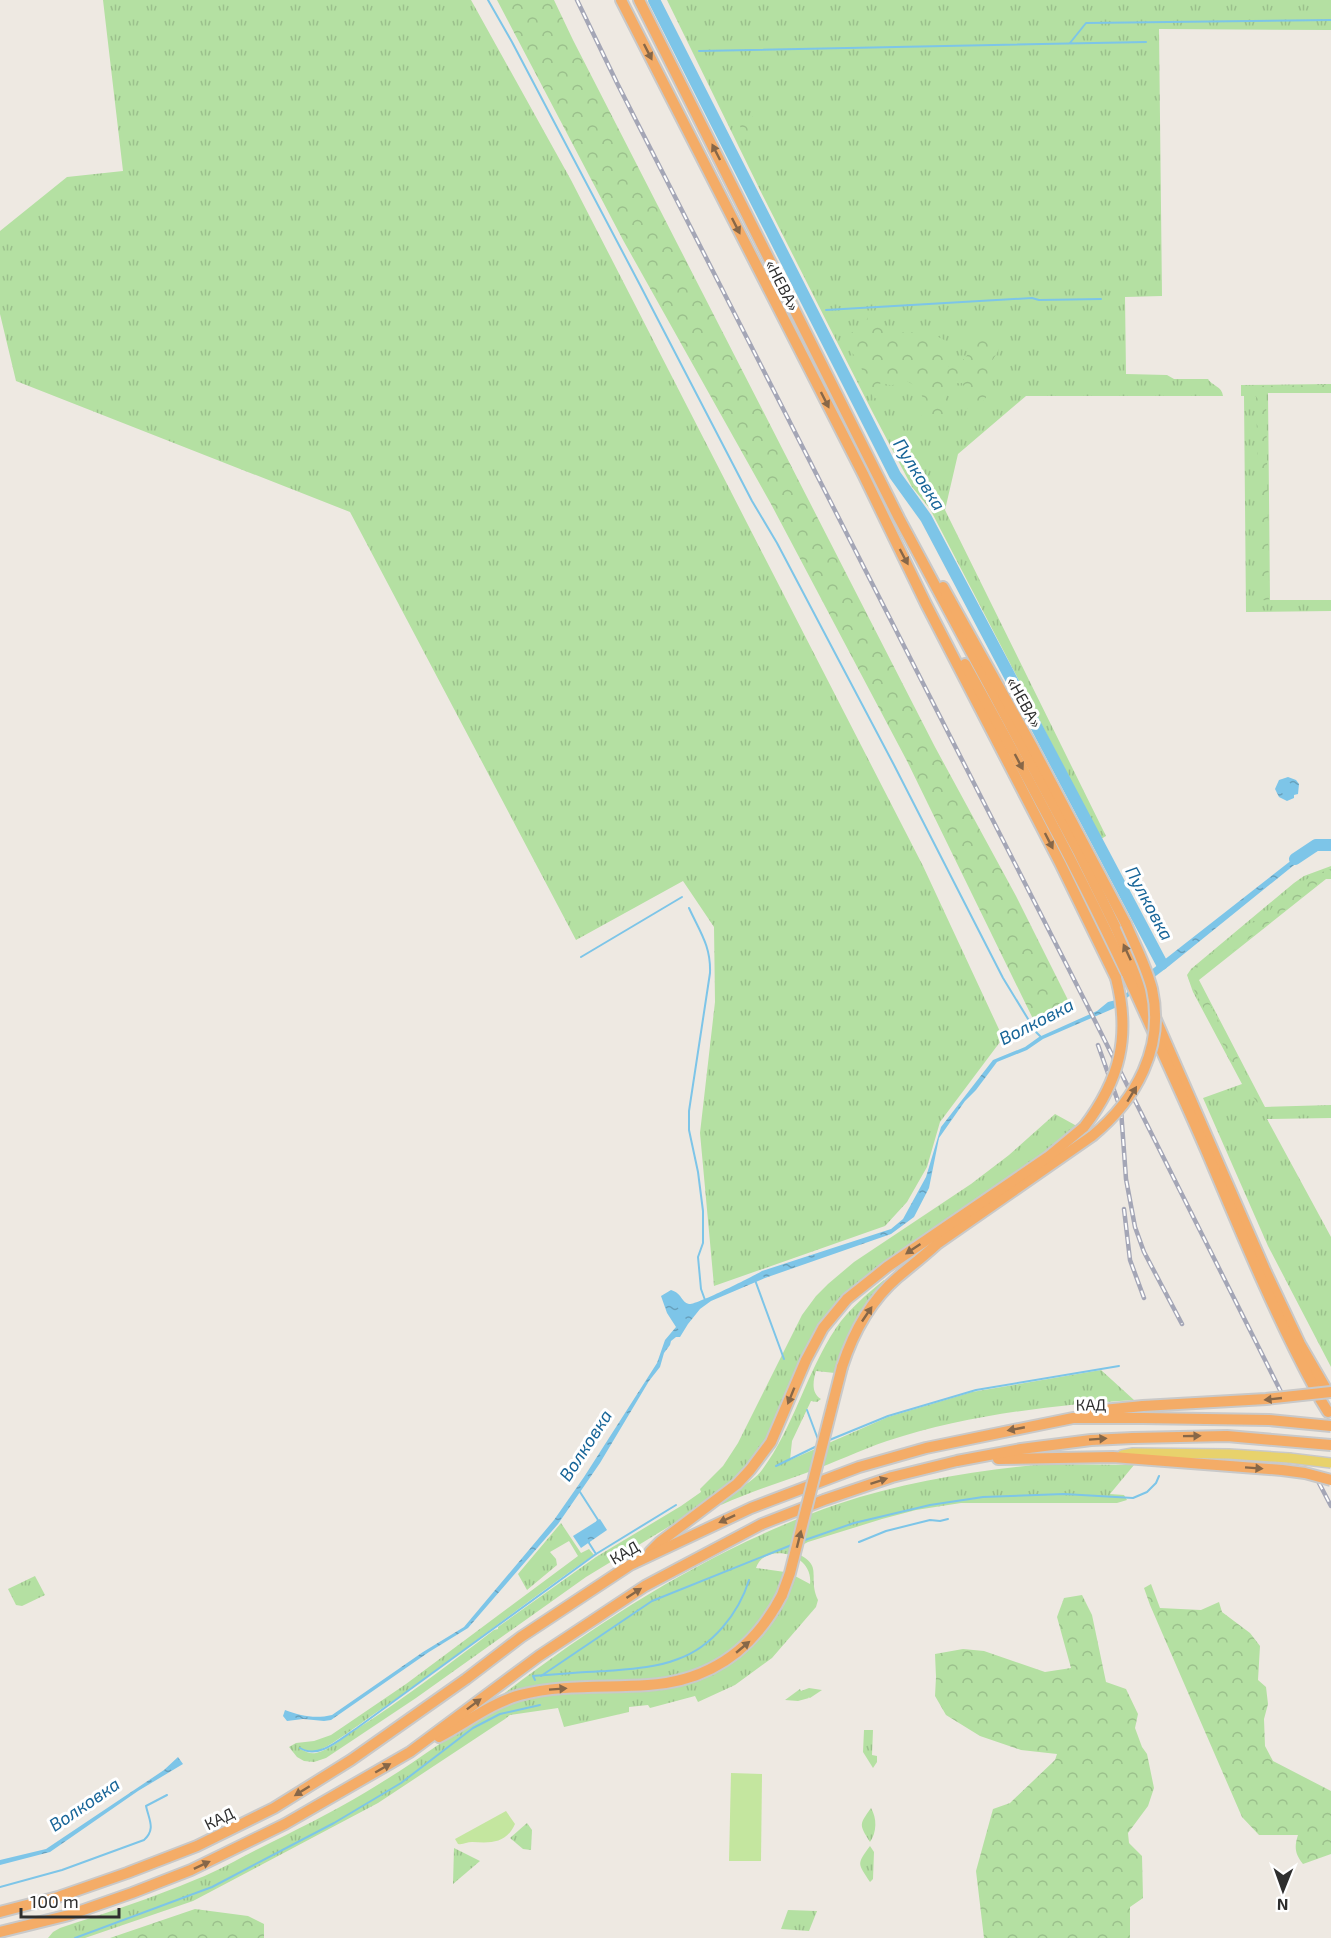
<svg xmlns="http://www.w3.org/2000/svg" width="1331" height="1938" font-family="'Exo 2',sans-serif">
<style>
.grass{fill:url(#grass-tufts)}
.forest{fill:url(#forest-crowns)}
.pitch{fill:#c4e69f}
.water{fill:url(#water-ripples)}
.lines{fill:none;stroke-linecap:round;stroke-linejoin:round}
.stream{stroke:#7dc5e8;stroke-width:2}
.river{stroke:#7dc5e8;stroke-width:12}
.major-casing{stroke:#c9c9c9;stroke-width:12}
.highway-casing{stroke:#c9c9c9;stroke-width:14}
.major{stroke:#e8d26c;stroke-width:9}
.highway{stroke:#f4ac67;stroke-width:10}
.rail-casing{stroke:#a4a6b6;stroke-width:4.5}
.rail{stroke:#fff;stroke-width:2;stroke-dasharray:7;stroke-linecap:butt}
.major-bridge-casing{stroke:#c9c9c9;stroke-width:12;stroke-linecap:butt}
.highway-bridge-casing{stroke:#c9c9c9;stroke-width:14;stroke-linecap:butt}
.major-bridge{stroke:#e8d26c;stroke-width:9}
.highway-bridge{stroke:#f4ac67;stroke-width:10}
.oneway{fill:#876748}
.labels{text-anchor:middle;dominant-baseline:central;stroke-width:6;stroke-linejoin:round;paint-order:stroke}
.street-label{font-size:16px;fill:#2e2e2e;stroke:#fff}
.water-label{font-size:18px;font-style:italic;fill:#176598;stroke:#fff}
</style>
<defs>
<pattern id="grass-tufts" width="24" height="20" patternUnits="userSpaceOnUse" patternTransform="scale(1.5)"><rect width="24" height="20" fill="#b4e0a2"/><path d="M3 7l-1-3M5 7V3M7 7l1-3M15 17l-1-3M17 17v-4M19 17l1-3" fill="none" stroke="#9bc08c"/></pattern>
<pattern id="forest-crowns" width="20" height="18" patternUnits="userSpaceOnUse" patternTransform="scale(1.5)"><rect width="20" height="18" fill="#b4e0a2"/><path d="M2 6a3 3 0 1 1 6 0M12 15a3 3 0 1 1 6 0" fill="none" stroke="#9bc08c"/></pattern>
<pattern id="water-ripples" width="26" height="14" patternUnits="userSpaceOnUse" patternTransform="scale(1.5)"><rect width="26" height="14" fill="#7dc5e8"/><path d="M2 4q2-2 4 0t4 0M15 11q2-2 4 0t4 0" fill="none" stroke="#67a0bc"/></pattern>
</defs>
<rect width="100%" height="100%" fill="#eee9e2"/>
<!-- grass -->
<g class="grass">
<path d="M 103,0 L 471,0 L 571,180 L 923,866 L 1003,1038 L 940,1122 L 927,1167 L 907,1202 L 885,1226 L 714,1286 L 700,1133 L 715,1002 L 714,927 L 683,881 L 576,940 L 350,512 L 16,381 L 0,314 L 0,231 L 67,177 L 123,171 Z"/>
<path d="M 667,0 L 1331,0 L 1331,30 L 1159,29 L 1162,296 L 1125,297 L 1126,374 L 1167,375 L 1174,379 L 1208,379 C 1212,386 1222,386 1223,396 L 1026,396 L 958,454 L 945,510 L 1106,836 L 1101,839 L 930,509 L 912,487 L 873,413 L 760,190 Z"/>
<path d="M 1331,384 L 1331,393 L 1268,393 L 1270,600 L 1331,600 L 1331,611 L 1246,612 L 1244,396 L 1241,396 L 1241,385 Z"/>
<path d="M 1331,866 L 1331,879 L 1326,879 L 1199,980 L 1265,1107 L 1331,1105 L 1331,1118 L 1267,1119 L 1331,1237 L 1331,1367 L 1268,1246 L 1203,1098 L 1242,1084 L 1193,992 L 1187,975 L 1191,969 L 1294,883 L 1304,876 Z"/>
<path d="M 1055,1114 L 1075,1125 L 1077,1129 L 1041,1157 L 863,1281 L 829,1313 L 810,1342 L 767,1437 L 738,1476 L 706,1504 L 586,1577 L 416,1698 L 326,1758 L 314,1762 L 304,1761 L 297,1757 L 289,1747 L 296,1743 L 314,1741 L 331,1735 L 406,1684 L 578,1556 L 569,1541 L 550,1552 L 556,1559 L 557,1565 L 527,1590 L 518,1574 L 561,1523 L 581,1553 L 589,1549 L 594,1555 C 519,1606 449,1663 374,1714 C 361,1723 329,1748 316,1751 C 309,1752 303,1749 299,1748 C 305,1752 310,1754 316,1753 C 329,1750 342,1739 352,1732 C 401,1701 448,1665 494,1630 L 498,1629 L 498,1627 L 596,1557 L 681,1506 L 701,1492 L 700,1489 L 723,1466 L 738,1443 L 802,1315 L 816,1296 L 828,1284 L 854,1262 L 971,1184 L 1009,1155 Z"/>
<path d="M 884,1280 L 886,1282 L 863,1310 L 850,1333 L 835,1373 L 816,1371 C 813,1381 811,1393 821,1399 L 817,1402 L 811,1401 L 792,1441 L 790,1460 L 888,1417 L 972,1392 L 1101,1370 L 1134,1400 C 1051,1405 967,1415 887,1441 C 860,1450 834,1463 806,1473 C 778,1483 749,1492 721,1505 C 728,1492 752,1484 762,1470 C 794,1427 806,1373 836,1328 C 849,1309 867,1294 884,1280 Z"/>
<path d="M 1044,1464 L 1134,1465 L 1110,1494 L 1124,1495 L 1127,1500 L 1117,1503 L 961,1503 L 916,1510 L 882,1519 L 808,1542 L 791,1551 C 827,1565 806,1575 818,1600 L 816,1607 L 772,1658 L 735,1685 L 698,1702 L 695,1696 L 650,1708 L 648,1705 L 629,1707 L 629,1712 L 564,1727 L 558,1708 L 510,1715 L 505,1719 L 378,1803 L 193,1901 L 85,1938 L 48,1938 L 53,1932 L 60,1928 C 106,1913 152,1898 197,1879 C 218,1871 238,1859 258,1849 C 294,1831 331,1813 366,1792 C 391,1777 415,1761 438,1745 C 456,1733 473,1718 492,1710 C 528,1693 568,1691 607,1690 C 643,1690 677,1692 710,1676 C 755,1654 778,1621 795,1576 L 810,1584 C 814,1552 764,1542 756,1568 L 785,1572 L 778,1596 L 751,1635 L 731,1653 L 689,1675 L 501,1698 L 502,1695 C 604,1617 716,1546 838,1504 C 904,1482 974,1471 1044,1464 Z"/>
<path d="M 35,1576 L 45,1595 L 22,1606 L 16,1605 L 8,1589 Z"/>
<path d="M 809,1688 L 822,1690 L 810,1698 L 808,1697 L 809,1698 L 798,1701 L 785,1700 L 800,1689 L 801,1691 Z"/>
<path d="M 864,1730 L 873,1730 L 872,1755 L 877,1756 L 877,1762 L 873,1768 L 863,1752 Z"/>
<path d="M 871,1808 C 877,1818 877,1832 870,1842 C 859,1824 859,1825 871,1808 Z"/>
<path d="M 527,1823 L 532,1830 L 531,1850 L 523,1849 L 510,1838 Z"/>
<path d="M 870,1846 L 874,1852 L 873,1879 L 870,1882 C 858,1863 856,1865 870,1846 Z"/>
<path d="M 454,1848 L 480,1861 L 453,1884 Z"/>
<path d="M 788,1910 L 817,1911 L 809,1931 L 781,1929 Z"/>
</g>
<!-- forest -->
<g class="forest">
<path d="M 497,0 L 554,0 L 573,40 L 935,747 L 1016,896 L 1072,1008 L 1036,1025 L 907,761 L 771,504 L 623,240 Z"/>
<circle cx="749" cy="125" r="9"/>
<path d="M 868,317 C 879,316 882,326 890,332 C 910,334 930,329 947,342 L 944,360 L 950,368 L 961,365 L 962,361 L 970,352 L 972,336 L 976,332 L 981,333 L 998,346 L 998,351 L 988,368 L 986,398 C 980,405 970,412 961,406 C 964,397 968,391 962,383 C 952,382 948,390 945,398 L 948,407 L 945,416 C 936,422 924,419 916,412 C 918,408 923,404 923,400 C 923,392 911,380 903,381 C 898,381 895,386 890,385 C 887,385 884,383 881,382 L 879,386 L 881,396 L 877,399 L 873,397 L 858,360 L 849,349 L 847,336 L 854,331 L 862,329 Z"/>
<path d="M 1331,385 L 1331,392 L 1305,392 L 1285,390 L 1266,393 L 1269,599 L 1268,601 L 1263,600 L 1261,596 L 1256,397 L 1251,389 L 1255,386 Z"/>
<path d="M 1331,869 L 1331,877 L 1326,877 L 1198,979 L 1198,981 L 1262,1105 L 1259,1105 L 1244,1084 L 1189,980 L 1188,975 L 1193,969 L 1246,925 L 1250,923 L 1262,921 C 1280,895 1301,878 1331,869 Z"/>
<path d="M 1151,1584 L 1160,1608 L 1201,1610 L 1219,1602 L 1222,1612 L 1250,1633 L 1260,1646 L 1258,1680 L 1266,1687 L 1268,1704 L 1264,1719 L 1265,1746 L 1273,1761 L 1331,1791 L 1331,1854 L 1303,1864 C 1295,1854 1294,1847 1298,1835 L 1259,1835 L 1242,1817 L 1150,1605 L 1144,1588 Z"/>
<path d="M 1082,1595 L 1092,1615 L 1106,1682 L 1126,1689 L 1138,1714 L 1135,1728 L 1142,1747 L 1147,1754 L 1154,1788 L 1148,1806 L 1128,1833 L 1129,1843 L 1142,1856 L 1143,1898 L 1130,1907 L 1130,1938 L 984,1938 L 976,1871 L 993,1809 L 1010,1803 L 1055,1760 L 1057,1754 L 1021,1750 L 980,1736 L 946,1715 L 935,1696 L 936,1677 L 935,1654 L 963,1649 L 984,1651 L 1045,1672 L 1071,1668 L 1057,1617 L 1064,1598 Z"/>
<path d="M 195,1909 L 248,1916 L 264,1924 L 264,1938 L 110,1938 Z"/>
</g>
<!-- pitch -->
<g class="pitch">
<path d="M 731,1773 L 762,1774 L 761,1861 L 729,1861 Z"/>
<path d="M 506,1811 L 515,1824 C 506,1844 491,1843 472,1842 C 467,1842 463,1845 458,1844 L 455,1839 Z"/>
</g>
<!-- water -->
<g class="water">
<path d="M 1288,777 L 1296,780 L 1299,784 L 1298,794 L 1294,795 L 1294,798 L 1287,801 L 1279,797 L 1275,789 L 1279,780 Z"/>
<path d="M 1320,844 L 1331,844 L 1331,848 L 1324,848 L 1304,857 L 1169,966 L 1120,1003 L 1117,1007 L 1043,1039 L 1027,1050 L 997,1062 L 976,1090 L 965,1101 L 939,1138 L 929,1188 L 914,1217 L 891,1234 L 765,1278 L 711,1301 L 700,1309 L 688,1324 L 680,1337 L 676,1337 L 671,1341 L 670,1345 L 664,1353 L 660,1367 L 649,1381 L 600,1463 L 558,1524 L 468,1628 L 429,1652 L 331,1720 L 324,1721 L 303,1719 L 287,1721 L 283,1716 L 285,1710 C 301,1716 315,1719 332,1715 L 423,1652 L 464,1627 L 554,1520 L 584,1477 L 657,1363 L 665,1340 L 676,1327 L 667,1313 L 661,1296 L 671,1290 C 682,1293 681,1302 689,1304 C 694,1306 754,1276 762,1271 L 891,1229 L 903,1219 L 926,1177 L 941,1127 L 993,1060 L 1025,1047 L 1039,1037 L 1097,1011 L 1108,1002 L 1120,999 L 1150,971 L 1302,852 Z"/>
<path d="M 600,1519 L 607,1530 L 581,1548 L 573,1536 Z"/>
<path d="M 178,1757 L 183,1764 L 138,1791 L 50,1852 L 0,1865 L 0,1860 L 46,1849 L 164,1770 Z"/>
</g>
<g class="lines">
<!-- stream -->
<g class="stream">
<path d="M 488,0 L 512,42 L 640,285 L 752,501 L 777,543 L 894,765 L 1003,978 L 1036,1032 L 1041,1037"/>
<path d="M 1070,43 L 1086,23 L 1331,20"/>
<path d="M 699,51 L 1146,42"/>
<path d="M 826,310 L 1032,298 L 1039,300 L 1101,299"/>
<path d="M 689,908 C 700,932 711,946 710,973 L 689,1111 L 689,1130 L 698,1172 L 703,1211 L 703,1243 L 698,1257 L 701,1289 L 705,1300"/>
<path d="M 581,957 L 682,897"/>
<path d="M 755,1280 L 784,1359"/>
<path d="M 807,1410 L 819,1442"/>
<path d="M 827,1441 L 888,1416 L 976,1390 L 1119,1366"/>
<path d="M 776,1466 L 819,1445"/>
<path d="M 580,1492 L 598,1520 L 597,1522"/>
<path d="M 589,1541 L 589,1543 L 596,1554"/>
<path d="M 802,1541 L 854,1523 L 930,1505 L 983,1497 L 1064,1494 L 1133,1498 L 1147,1492 L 1156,1483 L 1159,1476"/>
<path d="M 859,1542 L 886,1531 L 930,1520 L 940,1521 L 948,1519"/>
<path d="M 541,1676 L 652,1601 L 794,1544"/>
<path d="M 535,1680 L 533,1676 C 558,1674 582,1672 606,1671 C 631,1669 655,1668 678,1659 C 712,1647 739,1613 749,1580"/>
<path d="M 300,1748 C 319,1760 341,1738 357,1728 L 596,1554 L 676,1505"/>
<path d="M 0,1887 L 62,1870 L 144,1840 C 156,1829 149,1820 146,1806 L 167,1795"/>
<path d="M 75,1938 L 212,1887 L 334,1823 L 401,1783 L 473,1728 L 500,1714 L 540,1705"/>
</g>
<!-- river -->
<g class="river">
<path d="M 654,0 L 895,475 L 926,518 L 1162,964"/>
<path d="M 1295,859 L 1316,845 L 1331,845"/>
</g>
<defs>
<path id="major" d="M 1122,1455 L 1133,1453 L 1229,1454 L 1289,1458"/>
<g id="highway">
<path d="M 621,0 L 863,474 L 926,604 L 1060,863 L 1116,978"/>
<path d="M 639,0 L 899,518 L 1079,853 L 1116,928 L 1266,1272 L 1300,1344 L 1325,1387"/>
<path d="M 943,587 L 1033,748 L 1126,924"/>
<path d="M 965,664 C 1029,779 1092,895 1146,1016 C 1167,1063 1189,1110 1209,1157 C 1242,1235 1274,1313 1315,1389"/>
<path d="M 842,1367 C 853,1333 870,1301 898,1277 C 911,1266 924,1256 937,1244 L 1092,1136"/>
<path d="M 1320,1399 L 1328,1412"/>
<path d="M 1088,1414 L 1103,1410 L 1143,1406"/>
<path d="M 998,1459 L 1113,1457 L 1282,1470"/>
<path d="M 650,1552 L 660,1542 L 737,1484 L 750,1470 L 771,1442 L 806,1360 L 823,1328 L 847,1299 L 887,1267 L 1048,1157 L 1084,1127"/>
<path d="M 439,1737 C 466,1723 491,1703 520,1695 C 562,1684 606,1688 648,1685 C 710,1681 754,1649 782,1595"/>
<path d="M 0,1912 L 58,1897 L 127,1873 L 197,1846 L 274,1808 L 351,1760 L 466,1679 L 521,1637 L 630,1565 L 751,1508 L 859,1467 L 926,1448 L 1073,1418 L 1143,1418"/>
<path d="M 0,1932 L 69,1915 L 132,1893 L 191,1870 L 285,1824 L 410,1752 L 539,1656 L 645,1586 L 762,1524 L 824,1500 L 892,1477 L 957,1461 L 1021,1449 L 1091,1440 L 1133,1438"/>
</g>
</defs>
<!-- major casing -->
<use href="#major" class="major-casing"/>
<!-- highway casing -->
<use href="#highway" class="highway-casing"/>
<!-- major -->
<use href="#major" class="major"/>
<!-- highway -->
<use href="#highway" class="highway"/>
<defs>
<g id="rail">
<path d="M 577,0 L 617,83 L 1086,1003 L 1281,1392"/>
<path d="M 1098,1045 L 1121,1110 L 1126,1179 L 1135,1227 L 1144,1252 L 1182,1324"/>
<path d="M 1124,1209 L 1130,1260 L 1144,1298"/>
<path d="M 1319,1483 L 1331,1506"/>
</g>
</defs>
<!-- rail casing -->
<use href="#rail" class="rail-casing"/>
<!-- rail -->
<use href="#rail" class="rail"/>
<defs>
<path id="major-bridge" d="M 1289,1458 L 1331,1463"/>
<g id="highway-bridge">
<path d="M 1084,1127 C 1120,1080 1131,1036 1116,978"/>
<path d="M 1092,1136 C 1136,1100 1165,1047 1152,989 C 1146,966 1135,945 1126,924"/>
<path d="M 1143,1406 L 1266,1399 L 1331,1392"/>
<path d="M 1143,1418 L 1269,1420 L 1331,1426"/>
<path d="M 1133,1438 L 1227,1436 L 1331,1445"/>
<path d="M 1282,1470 L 1305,1473 L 1331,1480"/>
<path d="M 782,1595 L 790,1573 L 842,1367"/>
</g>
</defs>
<!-- major-bridge casing -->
<use href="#major-bridge" class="major-bridge-casing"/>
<!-- highway-bridge casing -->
<use href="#highway-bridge" class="highway-bridge-casing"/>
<!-- major-bridge -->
<use href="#major-bridge" class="major-bridge"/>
<!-- highway-bridge -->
<use href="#highway-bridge" class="highway-bridge"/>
</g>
<!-- one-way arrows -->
<defs><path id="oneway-solid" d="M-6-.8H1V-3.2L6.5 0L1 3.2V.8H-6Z" transform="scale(1.5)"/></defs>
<g class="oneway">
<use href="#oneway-solid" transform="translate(648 52) rotate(63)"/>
<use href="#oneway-solid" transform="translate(716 152) rotate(-117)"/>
<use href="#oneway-solid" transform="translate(736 226) rotate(63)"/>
<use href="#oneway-solid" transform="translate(825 400) rotate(63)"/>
<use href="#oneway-solid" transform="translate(904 557) rotate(62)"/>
<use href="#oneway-solid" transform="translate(1019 762) rotate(62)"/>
<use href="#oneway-solid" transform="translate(1049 841) rotate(63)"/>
<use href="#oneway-solid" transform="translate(1127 952) rotate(-115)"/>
<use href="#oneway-solid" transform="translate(1132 1094) rotate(-59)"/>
<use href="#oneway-solid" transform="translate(913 1249) rotate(146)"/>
<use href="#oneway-solid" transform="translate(867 1314) rotate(-56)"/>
<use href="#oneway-solid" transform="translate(791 1396) rotate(112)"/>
<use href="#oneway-solid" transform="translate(1273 1399) rotate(174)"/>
<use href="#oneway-solid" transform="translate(1016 1429) rotate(169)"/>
<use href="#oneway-solid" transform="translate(1192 1436) rotate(-1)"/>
<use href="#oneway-solid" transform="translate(1098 1439) rotate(-4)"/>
<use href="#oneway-solid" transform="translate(1254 1468) rotate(4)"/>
<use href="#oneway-solid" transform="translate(879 1481) rotate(-18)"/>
<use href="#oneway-solid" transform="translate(727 1519) rotate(155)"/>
<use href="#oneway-solid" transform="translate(799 1539) rotate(-76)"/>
<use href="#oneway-solid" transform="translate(634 1593) rotate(-33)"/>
<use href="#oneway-solid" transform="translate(743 1647) rotate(-40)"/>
<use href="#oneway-solid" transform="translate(558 1689) rotate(-4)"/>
<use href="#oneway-solid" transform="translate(474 1704) rotate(-37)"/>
<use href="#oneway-solid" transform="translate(383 1768) rotate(-30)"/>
<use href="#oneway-solid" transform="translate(302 1791) rotate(148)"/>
<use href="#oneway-solid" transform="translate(202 1865) rotate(-25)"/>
</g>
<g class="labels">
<!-- street labels -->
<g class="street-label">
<text transform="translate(783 285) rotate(63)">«НЕВА»</text>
<text transform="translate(1025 702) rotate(61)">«НЕВА»</text>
<text transform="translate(1091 1404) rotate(-1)">КАД</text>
<text transform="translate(624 1552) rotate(-30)">КАД</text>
<text transform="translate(219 1818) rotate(-26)">КАД</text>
</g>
<!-- water labels -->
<g class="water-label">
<text transform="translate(920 474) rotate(58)">Пулковка</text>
<text transform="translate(1150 903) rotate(62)">Пулковка</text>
<text transform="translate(1036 1021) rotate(-27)">Волковка</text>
<text transform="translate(585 1445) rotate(-57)">Волковка</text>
<text transform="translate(84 1804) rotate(-34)">Волковка</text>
</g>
</g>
<!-- north arrow -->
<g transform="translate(1283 1890) rotate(181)" stroke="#ffffff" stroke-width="4.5" paint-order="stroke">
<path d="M0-4.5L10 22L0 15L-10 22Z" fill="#2e2e2e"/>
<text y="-9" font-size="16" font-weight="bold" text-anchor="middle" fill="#2e2e2e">N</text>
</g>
<!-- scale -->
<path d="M21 1908v9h98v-9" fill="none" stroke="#2e2e2e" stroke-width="3"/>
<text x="30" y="1908" font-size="18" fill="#2e2e2e" stroke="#ffffff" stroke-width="4.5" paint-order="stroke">100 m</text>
</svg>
